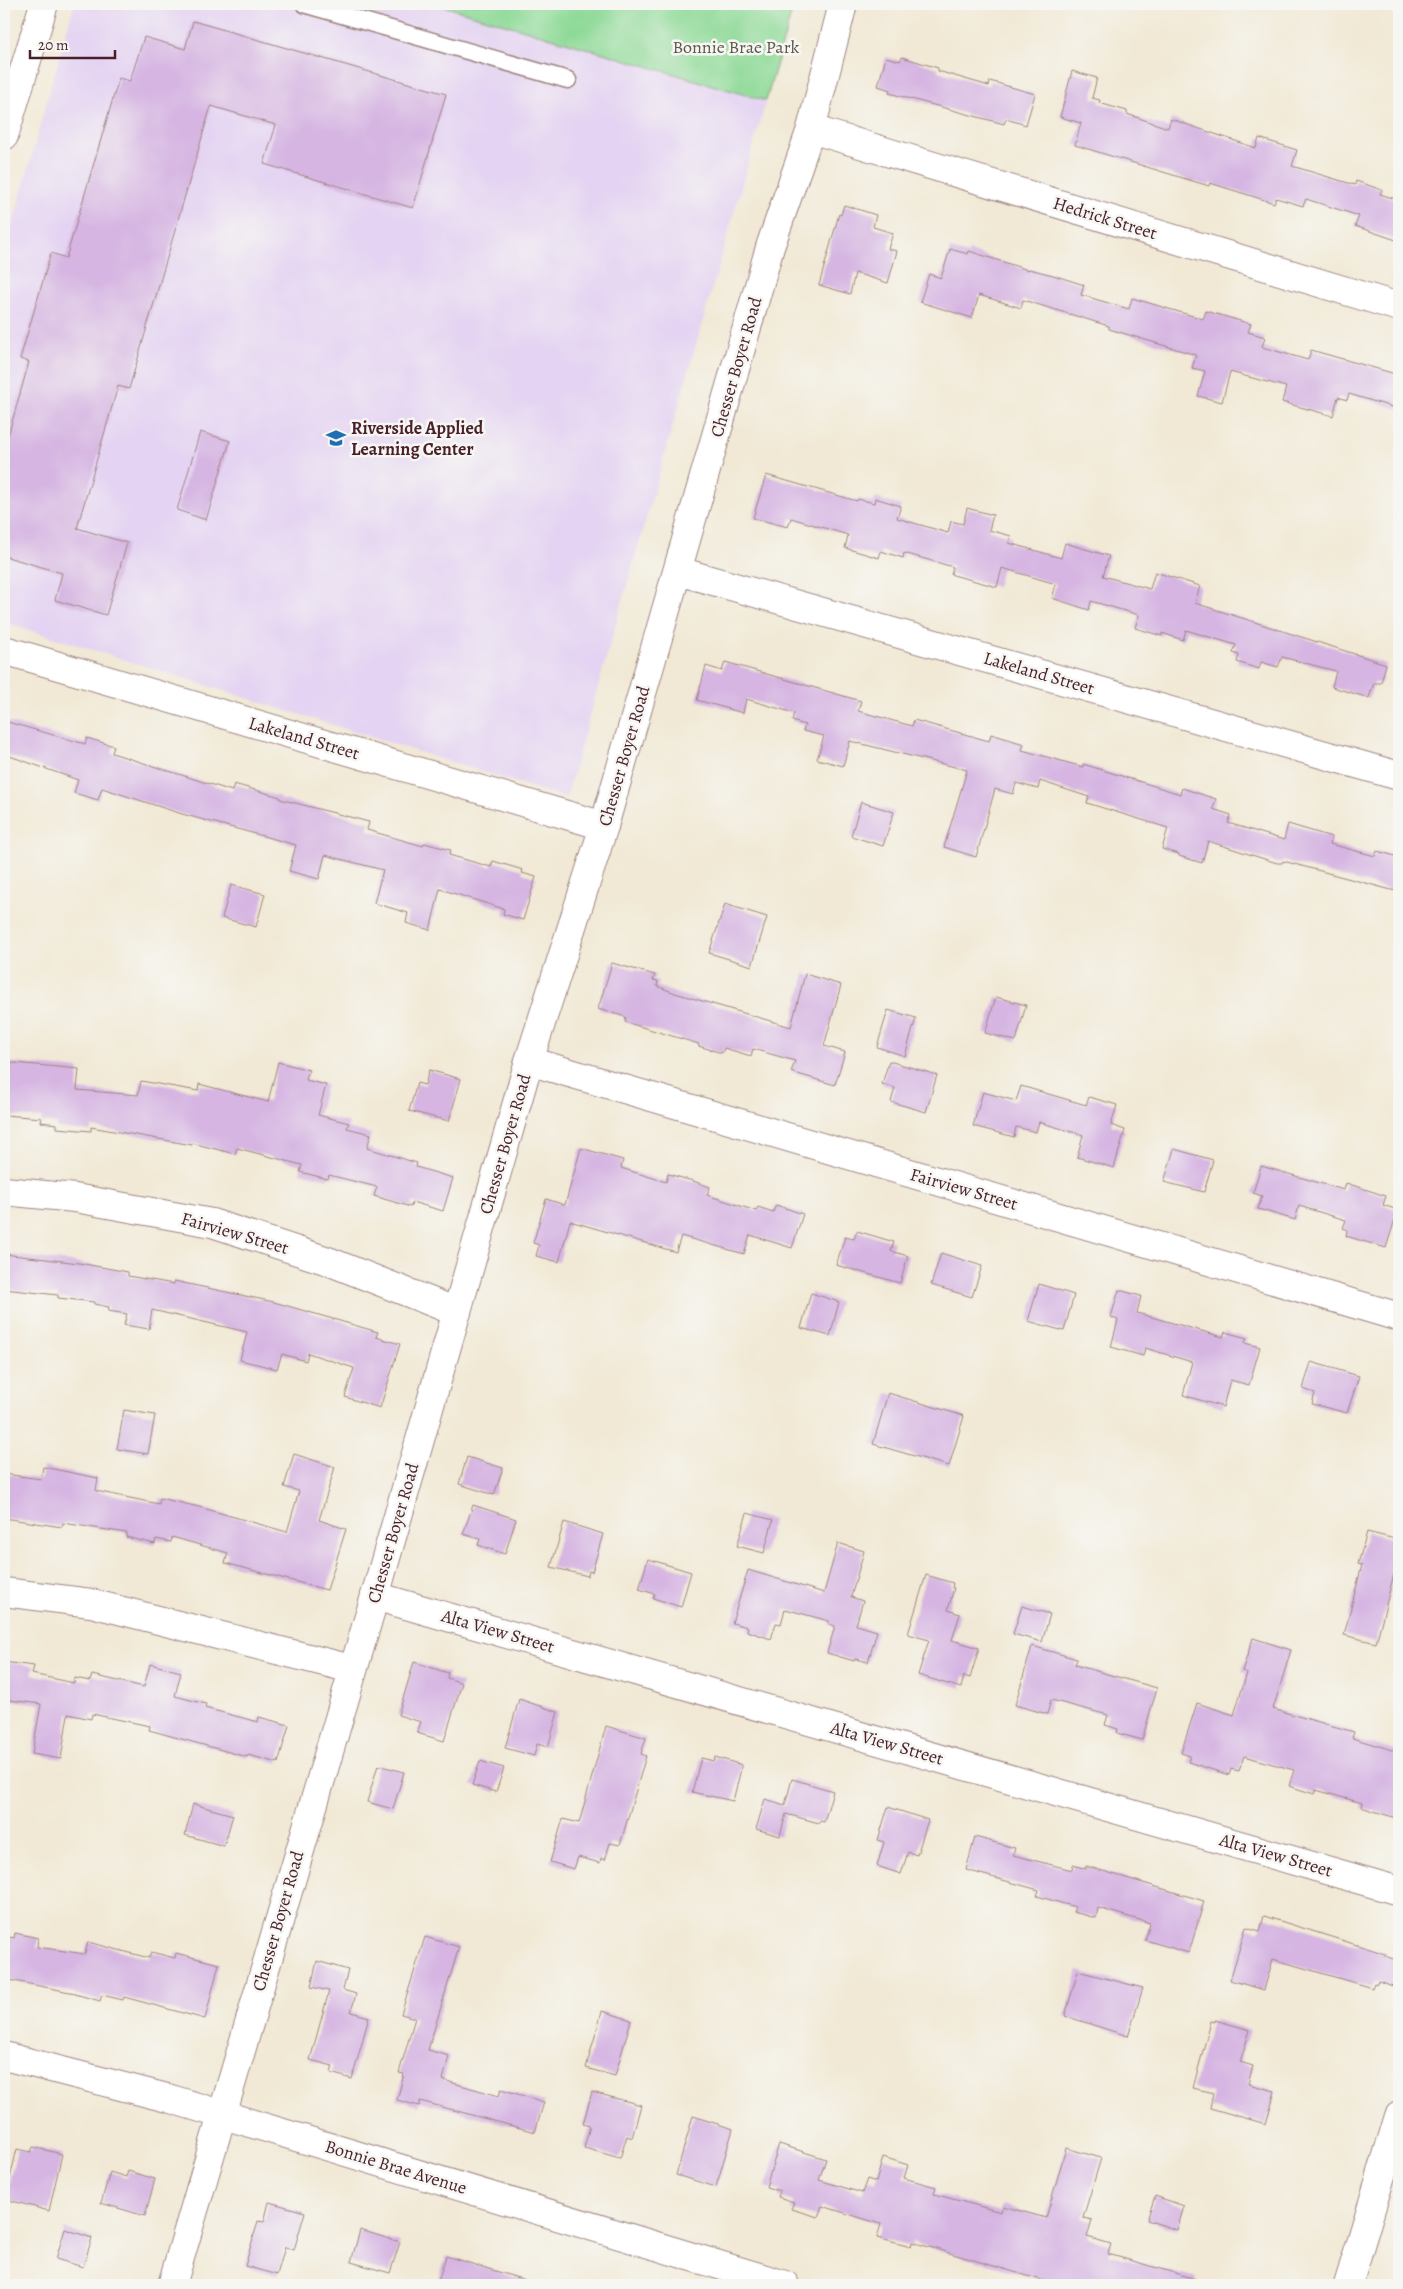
<svg xmlns="http://www.w3.org/2000/svg" width="1403" height="2289" font-family="Alegreya,serif">
<style>
.built{fill:#e4d3f2}
.green{fill:#8dd996;stroke:#6c7c60}
.building{fill:#d6b5e2}
.lines{fill:none;stroke-linecap:round;stroke-linejoin:round}
.service-casing{stroke:#9e8480;stroke-width:19}
.minor-casing{stroke:#9e8480;stroke-width:30}
.tertiary-casing{stroke:#9e8480;stroke-width:30}
.service{stroke:#fff;stroke-width:16}
.minor{stroke:#fff;stroke-width:28}
.tertiary{stroke:#fff;stroke-width:28}
.labels{text-anchor:middle;dominant-baseline:central;stroke-width:5;stroke-linejoin:round;paint-order:stroke}
.park-label{font-size:18px;fill:#5e574b;stroke:#f6f6f2}
.street-label{font-size:18px;fill:#4a1f2b;stroke:#f6f6f2}
.poi-label{font-size:18px;font-weight:bold;fill:#4a1f2b;stroke:#f6f6f2;text-anchor:start}
</style>
<rect width="100%" height="100%" fill="#f6f6f2"/>
<filter id="ink" filterUnits="userSpaceOnUse"><feTurbulence type="fractalNoise" baseFrequency=".02" numOctaves="2"/><feDisplacementMap in="SourceGraphic" scale="10" xChannelSelector="R" yChannelSelector="G"/><feConvolveMatrix kernelMatrix="1 2 1 2 8 2 1 2 1" color-interpolation-filters="sRGB"/></filter>
<filter id="wash" filterUnits="userSpaceOnUse"><feTurbulence type="fractalNoise" baseFrequency=".0096" numOctaves="4" result="noise"/><feDisplacementMap in="SourceGraphic" scale="20" xChannelSelector="R" yChannelSelector="G"/><feGaussianBlur stdDeviation="1.12" result="paint"/><feColorMatrix in="noise" values="0 0 0 0 0 0 0 0 0 0 0 0 0 0 0 0 0 1.4 0 .05"/><feComposite in="paint" operator="in"/></filter>
<g filter="url(#wash)">
<rect width="100%" height="100%" fill="#f1e9d5"/>
<!-- built -->
<path class="built" d="M 74,4 L 436,4 L 766,101 L 566,798 L 4,622 L 4,255 Z"/>
<!-- green -->
<path class="green" d="M 436,4 L 794,4 L 766,101 Z"/>
<g id="blocks">
<!-- building -->
<g class="building">
<path d="M 193,21 L 446,94 L 413,208 L 264,164 L 276,125 L 211,106 L 129,389 L 118,386 L 77,528 L 127,543 L 106,615 L 55,600 L 62,573 L 4,556 L 4,450 L 29,362 L 20,359 L 51,253 L 66,258 L 119,78 L 130,81 L 144,37 L 185,49 Z"/>
<path d="M 886,57 L 900,61 L 902,57 L 938,68 L 938,71 L 989,86 L 990,81 L 1035,94 L 1026,125 L 1006,119 L 1004,124 L 889,93 L 890,90 L 878,86 Z"/>
<path d="M 1072,71 L 1097,78 L 1092,98 L 1100,100 L 1099,103 L 1127,111 L 1127,114 L 1168,128 L 1171,119 L 1256,148 L 1259,138 L 1297,150 L 1292,166 L 1355,185 L 1356,181 L 1382,190 L 1380,194 L 1399,200 L 1399,241 L 1355,226 L 1359,216 L 1306,199 L 1303,206 L 1276,198 L 1274,203 L 1210,183 L 1209,186 L 1075,145 L 1081,123 L 1060,117 Z"/>
<path d="M 844,205 L 876,215 L 873,227 L 893,233 L 888,249 L 897,251 L 888,283 L 855,273 L 850,294 L 819,285 L 839,214 L 841,215 Z"/>
<path d="M 950,249 L 968,254 L 969,251 L 1028,270 L 1029,269 L 1053,275 L 1084,285 L 1081,295 L 1129,309 L 1132,298 L 1203,319 L 1206,311 L 1251,324 L 1248,332 L 1265,337 L 1262,347 L 1308,360 L 1311,350 L 1399,375 L 1399,409 L 1349,394 L 1347,400 L 1338,397 L 1333,416 L 1282,402 L 1286,387 L 1230,372 L 1222,402 L 1198,396 L 1205,371 L 1192,368 L 1196,355 L 1109,329 L 1109,326 L 1023,300 L 1021,308 L 979,295 L 972,318 L 920,302 L 929,274 L 941,278 Z"/>
<path d="M 200,432 L 230,441 L 206,520 L 177,510 Z"/>
<path d="M 766,475 L 857,501 L 858,499 L 874,503 L 875,498 L 901,506 L 897,518 L 948,533 L 951,521 L 963,524 L 967,508 L 993,515 L 989,530 L 1011,536 L 1009,543 L 1061,558 L 1065,543 L 1109,556 L 1103,576 L 1150,589 L 1155,572 L 1200,586 L 1195,603 L 1386,664 L 1381,683 L 1374,683 L 1369,698 L 1332,687 L 1336,671 L 1282,657 L 1278,667 L 1261,662 L 1259,669 L 1237,662 L 1239,655 L 1233,653 L 1236,645 L 1186,630 L 1183,640 L 1162,633 L 1162,636 L 1135,628 L 1139,615 L 1091,601 L 1089,610 L 1052,598 L 1056,584 L 1002,568 L 997,587 L 953,575 L 951,574 L 953,567 L 904,553 L 903,558 L 881,551 L 879,558 L 845,548 L 848,535 L 791,518 L 788,527 L 753,518 Z"/>
<path d="M 725,662 L 861,701 L 858,711 L 912,726 L 914,720 L 989,741 L 991,734 L 1024,744 L 1022,750 L 1083,767 L 1083,764 L 1180,794 L 1182,788 L 1216,799 L 1213,809 L 1231,815 L 1228,823 L 1284,840 L 1288,824 L 1332,837 L 1330,844 L 1375,856 L 1377,851 L 1399,857 L 1399,892 L 1283,861 L 1282,863 L 1277,863 L 1208,841 L 1202,863 L 1179,856 L 1179,854 L 1162,849 L 1168,828 L 1087,803 L 1089,797 L 1040,781 L 1038,789 L 1016,783 L 1013,794 L 995,789 L 976,857 L 944,847 L 967,770 L 850,741 L 843,766 L 817,759 L 824,736 L 803,731 L 805,725 L 792,721 L 794,713 L 746,699 L 743,713 L 697,700 L 706,666 L 722,671 Z"/>
<path d="M 4,721 L 85,744 L 87,738 L 114,746 L 112,753 L 232,791 L 234,784 L 280,797 L 280,799 L 369,822 L 367,830 L 423,846 L 424,843 L 451,850 L 449,855 L 491,867 L 493,861 L 523,870 L 522,873 L 536,877 L 523,920 L 503,914 L 504,909 L 440,889 L 430,930 L 406,923 L 408,913 L 374,903 L 383,870 L 325,855 L 319,879 L 289,871 L 296,845 L 182,814 L 102,788 L 98,800 L 74,793 L 78,780 L 4,754 Z"/>
<path d="M 861,802 L 894,812 L 883,846 L 851,836 Z"/>
<path d="M 231,885 L 265,894 L 256,927 L 222,918 Z"/>
<path d="M 725,904 L 767,917 L 752,966 L 709,953 Z"/>
<path d="M 612,963 L 655,975 L 653,980 L 658,981 L 657,986 L 675,993 L 791,1027 L 805,974 L 841,985 L 824,1046 L 845,1052 L 835,1085 L 791,1072 L 795,1061 L 753,1049 L 751,1056 L 724,1048 L 722,1053 L 698,1046 L 699,1044 L 625,1022 L 626,1017 L 598,1009 Z"/>
<path d="M 996,997 L 1026,1005 L 1016,1041 L 985,1033 Z"/>
<path d="M 888,1010 L 916,1018 L 905,1056 L 877,1047 Z"/>
<path d="M 889,1061 L 937,1075 L 926,1112 L 891,1102 L 895,1088 L 882,1084 Z"/>
<path d="M 4,1062 L 79,1069 L 77,1090 L 138,1095 L 141,1081 L 198,1091 L 199,1084 L 268,1102 L 278,1062 L 309,1070 L 306,1080 L 326,1085 L 318,1115 L 349,1123 L 347,1128 L 371,1134 L 367,1148 L 417,1163 L 416,1167 L 453,1178 L 443,1211 L 412,1202 L 411,1207 L 374,1196 L 377,1187 L 329,1175 L 328,1179 L 300,1172 L 302,1165 L 237,1148 L 235,1154 L 192,1143 L 192,1145 L 91,1127 L 91,1131 L 57,1128 L 57,1124 L 41,1122 L 42,1118 L 4,1115 Z"/>
<path d="M 429,1070 L 461,1079 L 449,1121 L 409,1111 L 417,1083 L 425,1085 Z"/>
<path d="M 1021,1086 L 1086,1105 L 1089,1097 L 1117,1105 L 1111,1125 L 1125,1130 L 1114,1168 L 1077,1157 L 1083,1135 L 1039,1122 L 1036,1132 L 1016,1127 L 1014,1137 L 973,1126 L 983,1092 L 1016,1101 Z"/>
<path d="M 581,1148 L 623,1160 L 621,1168 L 666,1182 L 668,1174 L 693,1181 L 710,1187 L 707,1195 L 756,1211 L 758,1207 L 773,1212 L 776,1205 L 803,1214 L 792,1248 L 750,1235 L 744,1254 L 681,1236 L 676,1252 L 570,1221 L 559,1262 L 536,1256 L 539,1245 L 533,1243 L 546,1199 L 565,1205 Z"/>
<path d="M 1174,1149 L 1213,1160 L 1204,1192 L 1164,1182 Z"/>
<path d="M 1261,1166 L 1344,1190 L 1346,1183 L 1386,1196 L 1383,1205 L 1398,1210 L 1386,1248 L 1346,1236 L 1347,1230 L 1343,1228 L 1346,1220 L 1299,1206 L 1295,1220 L 1258,1209 L 1262,1196 L 1253,1193 Z"/>
<path d="M 857,1231 L 894,1242 L 891,1251 L 908,1256 L 900,1283 L 836,1265 L 845,1237 L 854,1239 Z"/>
<path d="M 941,1253 L 982,1266 L 972,1297 L 931,1285 Z"/>
<path d="M 4,1254 L 79,1263 L 128,1272 L 128,1276 L 174,1284 L 174,1281 L 274,1302 L 378,1332 L 376,1337 L 400,1344 L 380,1408 L 345,1397 L 354,1368 L 308,1353 L 306,1361 L 282,1354 L 277,1369 L 240,1360 L 247,1332 L 152,1310 L 149,1329 L 124,1325 L 127,1314 L 108,1311 L 109,1307 L 94,1304 L 94,1302 L 58,1298 L 58,1295 L 4,1289 Z"/>
<path d="M 1039,1284 L 1074,1295 L 1064,1331 L 1028,1321 Z"/>
<path d="M 1119,1290 L 1141,1296 L 1137,1313 L 1223,1337 L 1225,1332 L 1247,1338 L 1245,1343 L 1260,1347 L 1249,1385 L 1230,1380 L 1223,1407 L 1183,1395 L 1192,1362 L 1145,1348 L 1143,1356 L 1111,1347 L 1118,1320 L 1111,1317 Z"/>
<path d="M 811,1293 L 839,1302 L 830,1336 L 801,1328 Z"/>
<path d="M 1311,1362 L 1359,1376 L 1347,1413 L 1312,1404 L 1315,1393 L 1303,1389 Z"/>
<path d="M 888,1393 L 964,1416 L 949,1466 L 873,1444 Z"/>
<path d="M 124,1410 L 155,1415 L 148,1454 L 117,1449 Z"/>
<path d="M 294,1454 L 335,1467 L 319,1520 L 346,1529 L 327,1590 L 225,1563 L 228,1553 L 172,1537 L 171,1542 L 156,1539 L 155,1544 L 126,1537 L 127,1533 L 63,1523 L 62,1527 L 4,1518 L 4,1474 L 41,1479 L 43,1467 L 98,1478 L 96,1491 L 159,1504 L 160,1498 L 199,1507 L 287,1532 L 299,1491 L 284,1487 Z"/>
<path d="M 467,1457 L 503,1468 L 494,1495 L 459,1484 Z"/>
<path d="M 473,1505 L 516,1519 L 505,1554 L 478,1545 L 480,1539 L 463,1534 Z"/>
<path d="M 747,1513 L 773,1520 L 764,1553 L 737,1546 Z"/>
<path d="M 564,1522 L 603,1534 L 592,1572 L 589,1571 L 588,1576 L 551,1567 Z"/>
<path d="M 1367,1532 L 1399,1540 L 1399,1561 L 1396,1574 L 1394,1574 L 1376,1643 L 1344,1635 L 1362,1565 L 1358,1564 Z"/>
<path d="M 838,1543 L 864,1551 L 851,1597 L 863,1601 L 856,1625 L 877,1631 L 868,1662 L 855,1659 L 854,1661 L 827,1653 L 835,1626 L 829,1624 L 829,1621 L 785,1609 L 781,1624 L 776,1623 L 771,1639 L 747,1631 L 748,1627 L 732,1623 L 748,1570 L 824,1593 Z"/>
<path d="M 648,1559 L 691,1572 L 681,1607 L 653,1598 L 655,1594 L 639,1589 Z"/>
<path d="M 926,1575 L 953,1583 L 952,1588 L 954,1588 L 948,1610 L 960,1614 L 952,1640 L 979,1648 L 970,1678 L 964,1676 L 961,1688 L 918,1675 L 929,1640 L 908,1634 Z"/>
<path d="M 1022,1606 L 1050,1614 L 1042,1642 L 1013,1634 Z"/>
<path d="M 1253,1638 L 1291,1650 L 1273,1709 L 1354,1732 L 1352,1738 L 1399,1752 L 1399,1819 L 1361,1807 L 1362,1803 L 1316,1790 L 1314,1794 L 1289,1786 L 1294,1770 L 1244,1756 L 1239,1771 L 1231,1769 L 1229,1775 L 1188,1762 L 1190,1756 L 1181,1753 L 1197,1703 L 1234,1715 L 1247,1673 L 1242,1671 Z"/>
<path d="M 1032,1646 L 1077,1659 L 1075,1665 L 1157,1688 L 1142,1740 L 1117,1733 L 1118,1729 L 1105,1725 L 1108,1715 L 1051,1700 L 1047,1714 L 1015,1705 Z"/>
<path d="M 4,1662 L 34,1666 L 32,1674 L 74,1683 L 75,1678 L 90,1681 L 92,1675 L 144,1687 L 150,1664 L 181,1672 L 175,1696 L 206,1704 L 205,1708 L 258,1722 L 259,1717 L 289,1725 L 278,1763 L 248,1755 L 247,1757 L 149,1730 L 150,1726 L 92,1714 L 91,1719 L 68,1714 L 61,1759 L 32,1754 L 41,1704 L 9,1700 L 9,1697 L 4,1697 Z"/>
<path d="M 414,1662 L 448,1673 L 447,1678 L 462,1683 L 444,1741 L 417,1733 L 421,1722 L 398,1715 Z"/>
<path d="M 519,1699 L 558,1712 L 548,1747 L 537,1744 L 534,1756 L 505,1748 Z"/>
<path d="M 606,1726 L 646,1738 L 641,1754 L 646,1756 L 620,1845 L 610,1843 L 605,1860 L 601,1858 L 600,1863 L 578,1857 L 574,1869 L 550,1862 L 563,1819 L 579,1823 Z"/>
<path d="M 715,1757 L 742,1765 L 733,1801 L 692,1792 L 701,1758 L 714,1761 Z"/>
<path d="M 480,1761 L 504,1768 L 496,1792 L 472,1785 Z"/>
<path d="M 378,1765 L 404,1772 L 393,1809 L 367,1802 Z"/>
<path d="M 792,1779 L 833,1791 L 824,1822 L 820,1821 L 819,1823 L 786,1814 L 780,1836 L 756,1829 L 765,1799 L 785,1805 Z"/>
<path d="M 193,1804 L 233,1815 L 224,1846 L 185,1835 Z"/>
<path d="M 888,1807 L 928,1820 L 917,1855 L 908,1852 L 901,1874 L 877,1866 L 884,1842 L 878,1840 Z"/>
<path d="M 975,1837 L 1015,1848 L 1013,1855 L 1072,1870 L 1073,1865 L 1086,1869 L 1086,1866 L 1204,1901 L 1189,1953 L 1145,1940 L 1150,1923 L 1098,1908 L 1096,1918 L 1073,1912 L 1075,1907 L 1037,1896 L 1039,1890 L 966,1870 Z"/>
<path d="M 1264,1916 L 1386,1954 L 1385,1956 L 1399,1961 L 1399,1988 L 1378,1981 L 1377,1984 L 1374,1983 L 1372,1988 L 1273,1959 L 1264,1990 L 1230,1980 L 1246,1927 L 1260,1931 Z"/>
<path d="M 15,1933 L 38,1938 L 37,1947 L 85,1954 L 88,1942 L 149,1958 L 151,1952 L 175,1958 L 176,1953 L 219,1964 L 205,2019 L 124,1997 L 123,2000 L 102,1995 L 100,2001 L 75,1994 L 75,1993 L 4,1979 L 4,1936 L 14,1938 Z"/>
<path d="M 425,1937 L 459,1947 L 428,2050 L 449,2056 L 443,2080 L 499,2096 L 501,2089 L 544,2102 L 535,2132 L 420,2101 L 419,2106 L 397,2100 L 404,2074 L 399,2073 L 415,2018 L 401,2014 Z"/>
<path d="M 317,1961 L 348,1970 L 343,1990 L 356,1994 L 351,2012 L 369,2017 L 352,2079 L 331,2073 L 333,2066 L 310,2060 L 329,1991 L 311,1987 Z"/>
<path d="M 1078,1971 L 1143,1988 L 1128,2036 L 1065,2016 Z"/>
<path d="M 602,2011 L 631,2020 L 615,2076 L 586,2068 Z"/>
<path d="M 1215,2020 L 1250,2030 L 1240,2062 L 1253,2066 L 1248,2084 L 1275,2091 L 1266,2124 L 1210,2108 L 1213,2093 L 1193,2088 L 1211,2021 L 1215,2022 Z"/>
<path d="M 592,2092 L 641,2105 L 632,2138 L 627,2136 L 620,2158 L 584,2148 L 590,2126 L 583,2124 Z"/>
<path d="M 693,2116 L 733,2129 L 716,2187 L 676,2175 Z"/>
<path d="M 779,2144 L 826,2159 L 819,2180 L 862,2193 L 867,2179 L 876,2182 L 883,2157 L 908,2165 L 904,2178 L 936,2187 L 934,2194 L 1001,2212 L 1003,2206 L 1046,2218 L 1066,2148 L 1101,2158 L 1083,2218 L 1092,2220 L 1087,2237 L 1111,2244 L 1108,2254 L 1196,2279 L 1195,2285 L 1053,2285 L 1038,2279 L 912,2242 L 911,2247 L 877,2238 L 881,2224 L 822,2206 L 818,2217 L 791,2209 L 794,2202 L 778,2197 L 780,2191 L 766,2187 Z"/>
<path d="M 33,2147 L 62,2154 L 49,2211 L 5,2199 L 17,2149 L 31,2152 Z"/>
<path d="M 128,2171 L 155,2179 L 145,2216 L 101,2203 L 110,2172 L 126,2177 Z"/>
<path d="M 1155,2196 L 1184,2206 L 1177,2230 L 1147,2220 Z"/>
<path d="M 269,2202 L 305,2212 L 294,2250 L 285,2247 L 277,2275 L 245,2266 L 258,2221 L 264,2222 Z"/>
<path d="M 65,2229 L 92,2238 L 83,2267 L 56,2259 Z"/>
<path d="M 360,2230 L 400,2242 L 390,2273 L 351,2262 Z"/>
<path d="M 446,2256 L 525,2280 L 524,2285 L 437,2285 Z"/>
</g>
</g>
</g>
<g filter="url(#ink)">
<use href="#blocks" fill-opacity="0" stroke="#9e8480" stroke-width="1"/>
<g class="lines">
<defs>
<path id="service" d="M 304,4 L 568,80"/>
<g id="minor">
<path d="M 811,129 L 1399,307"/>
<path d="M 4,136 L 44,4"/>
<path d="M 678,571 L 1399,776"/>
<path d="M 4,650 L 604,826"/>
<path d="M 529,1061 L 1399,1317"/>
<path d="M 4,1191 L 75,1198 L 212,1223 L 328,1261 L 457,1312"/>
<path d="M 4,1592 L 91,1603 L 352,1669"/>
<path d="M 375,1596 L 1399,1891"/>
<path d="M 4,2056 L 171,2099 L 785,2285"/>
<path d="M 1348,2285 L 1399,2116"/>
</g>
<path id="tertiary" d="M 172,2285 L 375,1596 L 529,1061 L 604,826 L 770,247 L 811,129 L 843,4"/>
</defs>
<!-- service casing -->
<use href="#service" class="service-casing"/>
<!-- minor casing -->
<use href="#minor" class="minor-casing"/>
<!-- tertiary casing -->
<use href="#tertiary" class="tertiary-casing"/>
<!-- service -->
<use href="#service" class="service"/>
<!-- minor -->
<use href="#minor" class="minor"/>
<!-- tertiary -->
<use href="#tertiary" class="tertiary"/>
</g>
</g>
<!-- icons -->
<defs>
<symbol id="school-bare" viewBox="-9 -9 18 18"><path d="M0-5L7-2L0 1L-7-2ZM-4 1L0 2.5L4 1V4Q0 6-4 4Z" fill="#1f6fb2" stroke="#f6f6f2" stroke-width="2.5" paint-order="stroke"/></symbol>
</defs>
<g fill-rule="evenodd">
<use href="#school-bare" x="322" y="424" width="28" height="28"/>
</g>
<g class="labels">
<!-- park labels -->
<g class="park-label">
<text x="736" y="47">Bonnie Brae Park</text>
</g>
<!-- street labels -->
<g class="street-label">
<text transform="translate(1105 218) rotate(17)">Hedrick Street</text>
<text transform="translate(736 367) rotate(-74)">Chesser Boyer Road</text>
<text transform="translate(1039 673) rotate(16)">Lakeland Street</text>
<text transform="translate(304 738) rotate(16)">Lakeland Street</text>
<text transform="translate(624 756) rotate(-74)">Chesser Boyer Road</text>
<text transform="translate(505 1144) rotate(-74)">Chesser Boyer Road</text>
<text transform="translate(964 1189) rotate(16)">Fairview Street</text>
<text transform="translate(235 1233) rotate(16)">Fairview Street</text>
<text transform="translate(393 1533) rotate(-74)">Chesser Boyer Road</text>
<text transform="translate(498 1631) rotate(16)">Alta View Street</text>
<text transform="translate(887 1743) rotate(16)">Alta View Street</text>
<text transform="translate(1276 1855) rotate(16)">Alta View Street</text>
<text transform="translate(278 1921) rotate(-74)">Chesser Boyer Road</text>
<text transform="translate(396 2167) rotate(17)">Bonnie Brae Avenue</text>
</g>
<!-- poi labels -->
<g class="poi-label">
<text x="351" y="428">Riverside Applied<tspan x="351" dy="21">Learning Center</tspan></text>
</g>
</g>
<!-- margin -->
<rect width="1403" height="2289" fill="none" stroke="#f6f6f2" stroke-width="20"/>
<!-- scale -->
<path d="M30 50v8h85v-8" fill="none" stroke="#4a1f2b" stroke-width="2.5"/>
<text x="38" y="50" font-size="15" fill="#4a1f2b" stroke="#f6f6f2" stroke-width="4" paint-order="stroke">20 m</text>
</svg>
